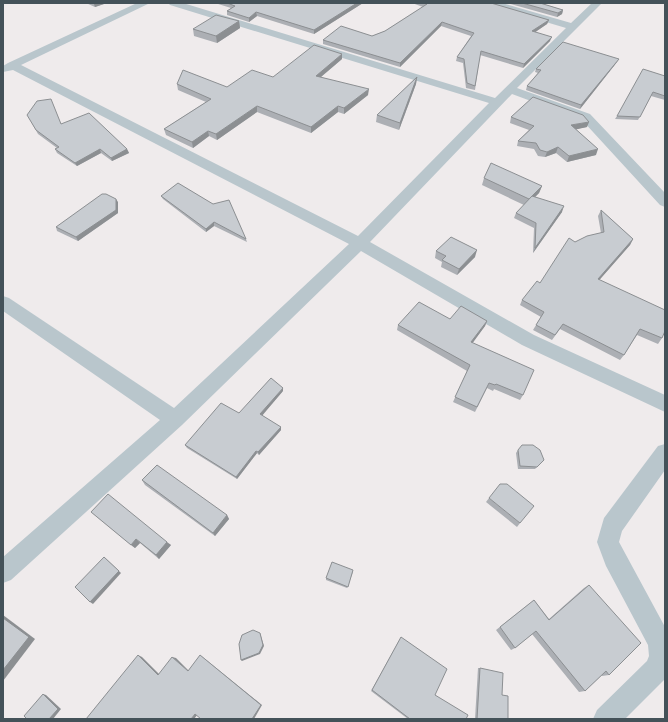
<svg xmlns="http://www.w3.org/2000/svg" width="668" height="722" font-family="'Nunito Sans',sans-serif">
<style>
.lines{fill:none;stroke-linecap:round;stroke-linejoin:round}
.minor{fill:#b9c6cc;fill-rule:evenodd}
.wall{fill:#acafb4}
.shaded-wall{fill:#8c8f92}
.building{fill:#c8ccd1;stroke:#8c8f92}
</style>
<rect width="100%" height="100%" fill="#efebec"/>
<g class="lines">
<!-- minor -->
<g class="minor">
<path d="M 137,3 L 150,3 L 21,65 L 358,236 L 489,103 L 170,5 L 168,3 L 183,3 L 495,98 L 566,28 L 489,5 L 487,3 L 502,3 L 571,23 L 592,3 L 602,3 L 517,88 L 590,114 L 665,193 L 665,207 L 660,205 L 582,120 L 512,94 L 370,242 L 534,335 L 665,395 L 665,412 L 522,345 L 361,251 L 182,425 L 11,580 L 3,583 L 3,557 L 160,420 L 3,311 L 3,296 L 9,298 L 174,408 L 349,244 L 13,70 L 3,72 L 3,66 L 8,63 Z"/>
<path d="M 665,444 L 665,470 L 622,531 L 619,542 L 665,627 L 665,679 L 625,719 L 593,719 L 597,710 L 647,661 L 649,656 L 648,645 L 606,566 L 597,542 L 604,518 L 658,446 Z"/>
</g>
</g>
<!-- wall -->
<g class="wall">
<path d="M 86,3 L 107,3 L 95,7 Z"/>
<path d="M 215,3 L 363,3 L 314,34 L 257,16 L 249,22 L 227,15 L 227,11 L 231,8 Z"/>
<path d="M 412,3 L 491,3 L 549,20 L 547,24 L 535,32 L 550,41 L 523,68 L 480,55 L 475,90 L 466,88 L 463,63 L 456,61 L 457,57 L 471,36 L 441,26 L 400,67 L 323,44 L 323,40 L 372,36 L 385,31 L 423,7 Z"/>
<path d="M 507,3 L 540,3 L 563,10 L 562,14 L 557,17 Z"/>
<path d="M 239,21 L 240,28 L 217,43 L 194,36 L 193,29 Z"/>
<path d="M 342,59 L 321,77 L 368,95 L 344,114 L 338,112 L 311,133 L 257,112 L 217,140 L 209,136 L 193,148 L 166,135 L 164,129 L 206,102 L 178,90 L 177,84 L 227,87 L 273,77 Z"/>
<path d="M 617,62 L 580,109 L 526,90 L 527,86 L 538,73 L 535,72 L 536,69 Z"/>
<path d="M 665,76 L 665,100 L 651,96 L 638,120 L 615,119 L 617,116 Z"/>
<path d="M 417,77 L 416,84 L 399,130 L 376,122 L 377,115 Z"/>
<path d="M 511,117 L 587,127 L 576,129 L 596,155 L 567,162 L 556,153 L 545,157 L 538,156 L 534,149 L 517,146 L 518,141 L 529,130 L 510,123 Z"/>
<path d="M 29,118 L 61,124 L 127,149 L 129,153 L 112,161 L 101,153 L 77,166 L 57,153 L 55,149 L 57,148 L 38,134 Z"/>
<path d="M 484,178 L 542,186 L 539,193 L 535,197 L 562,212 L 533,253 L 534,228 L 514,218 L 516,213 L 524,205 L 482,185 Z"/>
<path d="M 161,196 L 213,204 L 246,239 L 247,242 L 214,226 L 206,232 L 163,199 Z"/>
<path d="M 118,202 L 118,213 L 78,241 L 57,231 L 56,227 Z"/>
<path d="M 601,210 L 633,239 L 630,245 L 599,280 L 662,338 L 658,344 L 637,335 L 624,355 L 620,360 L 560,329 L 552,340 L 533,330 L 541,317 L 520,305 L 522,300 L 540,283 L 575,242 L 601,233 L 598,216 Z"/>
<path d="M 436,251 L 475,257 L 457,275 L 441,267 L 442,262 L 435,258 Z"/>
<path d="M 450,319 L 487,321 L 485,326 L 472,343 L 523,395 L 520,400 L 494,389 L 493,391 L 487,388 L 475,412 L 453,402 L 467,371 L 397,330 L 398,325 Z"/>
<path d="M 283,391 L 262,415 L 281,430 L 259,455 L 257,453 L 237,479 L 187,448 L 185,445 L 239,413 Z"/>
<path d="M 518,450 L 544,460 L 535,469 L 518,469 L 516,453 Z"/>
<path d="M 142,480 L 227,515 L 229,519 L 215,536 L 145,485 Z"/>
<path d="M 489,498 L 520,523 L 517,527 L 486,502 Z"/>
<path d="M 91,512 L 171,545 L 159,559 L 140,543 L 135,548 Z"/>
<path d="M 353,572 L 347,588 L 326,580 L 326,578 Z"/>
<path d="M 589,585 L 609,675 L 602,676 L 602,675 L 585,691 L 579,692 L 532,634 L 515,648 L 511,650 L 496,630 L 534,600 L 549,619 L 584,588 Z"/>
<path d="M 401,637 L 435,695 L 466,719 L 408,719 L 371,691 Z"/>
<path d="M 478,668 L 480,668 L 502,695 L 508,719 L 475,719 Z"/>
</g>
<!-- shaded-wall -->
<g class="shaded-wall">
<path d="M 97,3 L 107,3 L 95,7 L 94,4 Z"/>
<path d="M 357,3 L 363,3 L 314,34 L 314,30 Z"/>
<path d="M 563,10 L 562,14 L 557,17 L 558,13 Z"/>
<path d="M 256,12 L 257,16 L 249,22 L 249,18 Z"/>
<path d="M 549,20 L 547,24 L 531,35 L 532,31 Z"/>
<path d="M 239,21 L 240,28 L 217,43 L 216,36 Z"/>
<path d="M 442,22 L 441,26 L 400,67 L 400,63 Z"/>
<path d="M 552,37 L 550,41 L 523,68 L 524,64 Z"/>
<path d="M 342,54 L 342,59 L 316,81 L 316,76 Z"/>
<path d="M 619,59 L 617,62 L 580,109 L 581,105 Z"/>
<path d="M 417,77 L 416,84 L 399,130 L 400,123 Z"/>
<path d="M 369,89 L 368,95 L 344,114 L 344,108 Z"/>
<path d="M 257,106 L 257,112 L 217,140 L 216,134 Z"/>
<path d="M 338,106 L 338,112 L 311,133 L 311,127 Z"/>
<path d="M 589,122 L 587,127 L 569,131 L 571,125 Z"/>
<path d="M 208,131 L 209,136 L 193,148 L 192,142 Z"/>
<path d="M 558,147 L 556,153 L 545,157 L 547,152 Z"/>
<path d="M 100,149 L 101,153 L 77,166 L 75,163 Z"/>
<path d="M 127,149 L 129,153 L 112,161 L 111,158 Z"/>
<path d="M 598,149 L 596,155 L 567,162 L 569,156 Z"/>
<path d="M 542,186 L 539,193 L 526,206 L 529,199 Z"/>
<path d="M 116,199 L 118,202 L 118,213 L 78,241 L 76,237 Z"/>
<path d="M 564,206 L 562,212 L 533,253 L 535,248 Z"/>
<path d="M 214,222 L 214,226 L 206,232 L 206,229 Z"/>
<path d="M 633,239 L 630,245 L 595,285 L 598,279 Z"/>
<path d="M 477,250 L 475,257 L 457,275 L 459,269 Z"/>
<path d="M 487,321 L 485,326 L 469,348 L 471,342 Z"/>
<path d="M 283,388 L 283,391 L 261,417 L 260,414 Z"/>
<path d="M 281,427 L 281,430 L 259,455 L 258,452 Z"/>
<path d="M 256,451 L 257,453 L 237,479 L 236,477 Z"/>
<path d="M 227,515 L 229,519 L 215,536 L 213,533 Z"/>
<path d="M 136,539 L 140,543 L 135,548 L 131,545 Z"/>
<path d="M 167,542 L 171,545 L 159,559 L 156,555 Z"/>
<path d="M 104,557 L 121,573 L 93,604 L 90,602 Z"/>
<path d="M 3,615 L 35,639 L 3,681 Z"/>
<path d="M 260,633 L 264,646 L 260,654 L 242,661 L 241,660 Z"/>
<path d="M 138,655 L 142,657 L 161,676 L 158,675 Z"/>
<path d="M 200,655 L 262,705 L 254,719 L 252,719 Z"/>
<path d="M 172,657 L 176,658 L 191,673 L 188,671 Z"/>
<path d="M 43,694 L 46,695 L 61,709 L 53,719 L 49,719 Z"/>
<path d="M 195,714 L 198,714 L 194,719 L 191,719 Z"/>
</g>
<!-- building -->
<g class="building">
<path d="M 227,3 L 357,3 L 314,30 L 256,12 L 249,18 L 227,11 L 235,6 Z"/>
<path d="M 423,3 L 491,3 L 549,20 L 532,31 L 552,37 L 524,64 L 481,51 L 475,86 L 467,83 L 464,59 L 457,57 L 474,33 L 442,22 L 400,63 L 323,40 L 341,26 L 372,36 L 385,31 L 427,4 Z"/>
<path d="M 522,3 L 540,3 L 563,10 L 558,13 Z"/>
<path d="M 216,15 L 239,21 L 216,36 L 193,29 Z"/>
<path d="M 563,42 L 619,59 L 581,105 L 527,86 L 541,70 L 536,69 Z"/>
<path d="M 314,45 L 342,54 L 316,76 L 369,89 L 344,108 L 338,106 L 311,127 L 257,106 L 216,134 L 208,131 L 192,142 L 164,129 L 211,99 L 177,84 L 183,70 L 227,87 L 252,70 L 273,77 Z"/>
<path d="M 643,69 L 665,76 L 665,96 L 653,92 L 640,117 L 617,116 Z"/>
<path d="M 417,77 L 400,123 L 377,115 Z"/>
<path d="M 533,97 L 583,115 L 589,122 L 571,125 L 598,149 L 569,156 L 558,147 L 547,152 L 540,150 L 536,143 L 518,141 L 534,126 L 511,117 Z"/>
<path d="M 51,99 L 61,124 L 89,113 L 127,149 L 111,158 L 100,149 L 75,163 L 55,149 L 59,147 L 36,130 L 27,115 L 37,101 Z"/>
<path d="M 491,163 L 542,186 L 529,199 L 484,178 Z"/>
<path d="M 178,183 L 213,204 L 229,200 L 246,239 L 214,222 L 206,229 L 161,196 Z"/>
<path d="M 102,194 L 106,194 L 116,199 L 116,210 L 76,237 L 56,227 Z"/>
<path d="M 532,196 L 564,206 L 535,248 L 536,223 L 516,213 Z"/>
<path d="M 601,210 L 633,239 L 598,279 L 665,310 L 665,331 L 662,338 L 640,329 L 624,355 L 563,324 L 555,335 L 536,325 L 544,312 L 522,300 L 537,281 L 540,283 L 569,238 L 575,242 L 587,236 L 604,232 Z"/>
<path d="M 451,237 L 477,250 L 459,269 L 442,260 L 446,256 L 436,251 Z"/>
<path d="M 419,302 L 450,319 L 461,306 L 487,321 L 471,342 L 534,370 L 523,395 L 496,384 L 495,385 L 489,383 L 477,407 L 455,397 L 470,365 L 398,325 Z"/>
<path d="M 271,378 L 283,388 L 260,414 L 281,427 L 258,452 L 256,451 L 236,477 L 185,445 L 221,403 L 239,413 Z"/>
<path d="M 522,445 L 533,445 L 540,450 L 544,460 L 537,467 L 520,466 L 518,450 Z"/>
<path d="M 157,465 L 227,515 L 213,533 L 142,480 Z"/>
<path d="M 500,484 L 507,484 L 534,506 L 520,523 L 489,498 Z"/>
<path d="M 108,494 L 167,542 L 156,555 L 136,539 L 131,545 L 91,512 Z"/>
<path d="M 104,557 L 119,571 L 90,602 L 75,587 Z"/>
<path d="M 332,562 L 353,570 L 348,587 L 326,578 Z"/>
<path d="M 589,585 L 641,643 L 609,675 L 606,671 L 585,691 L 536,631 L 515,648 L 500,627 L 534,600 L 549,620 Z"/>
<path d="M 3,618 L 29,637 L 3,670 Z"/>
<path d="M 253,630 L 260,633 L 263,645 L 259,653 L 241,660 L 239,644 L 242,635 Z"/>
<path d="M 401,637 L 447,669 L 435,695 L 468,715 L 466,719 L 410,719 L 372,690 Z"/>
<path d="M 138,655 L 158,675 L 172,657 L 188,671 L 200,655 L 261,705 L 252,719 L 201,719 L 195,714 L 191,719 L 86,719 Z"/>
<path d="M 480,668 L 503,673 L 502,695 L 508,696 L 508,719 L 477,719 Z"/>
<path d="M 43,694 L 58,709 L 49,719 L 27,719 L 24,716 Z"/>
</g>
<!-- border -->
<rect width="668" height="722" fill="none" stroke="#445259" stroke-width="8"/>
</svg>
